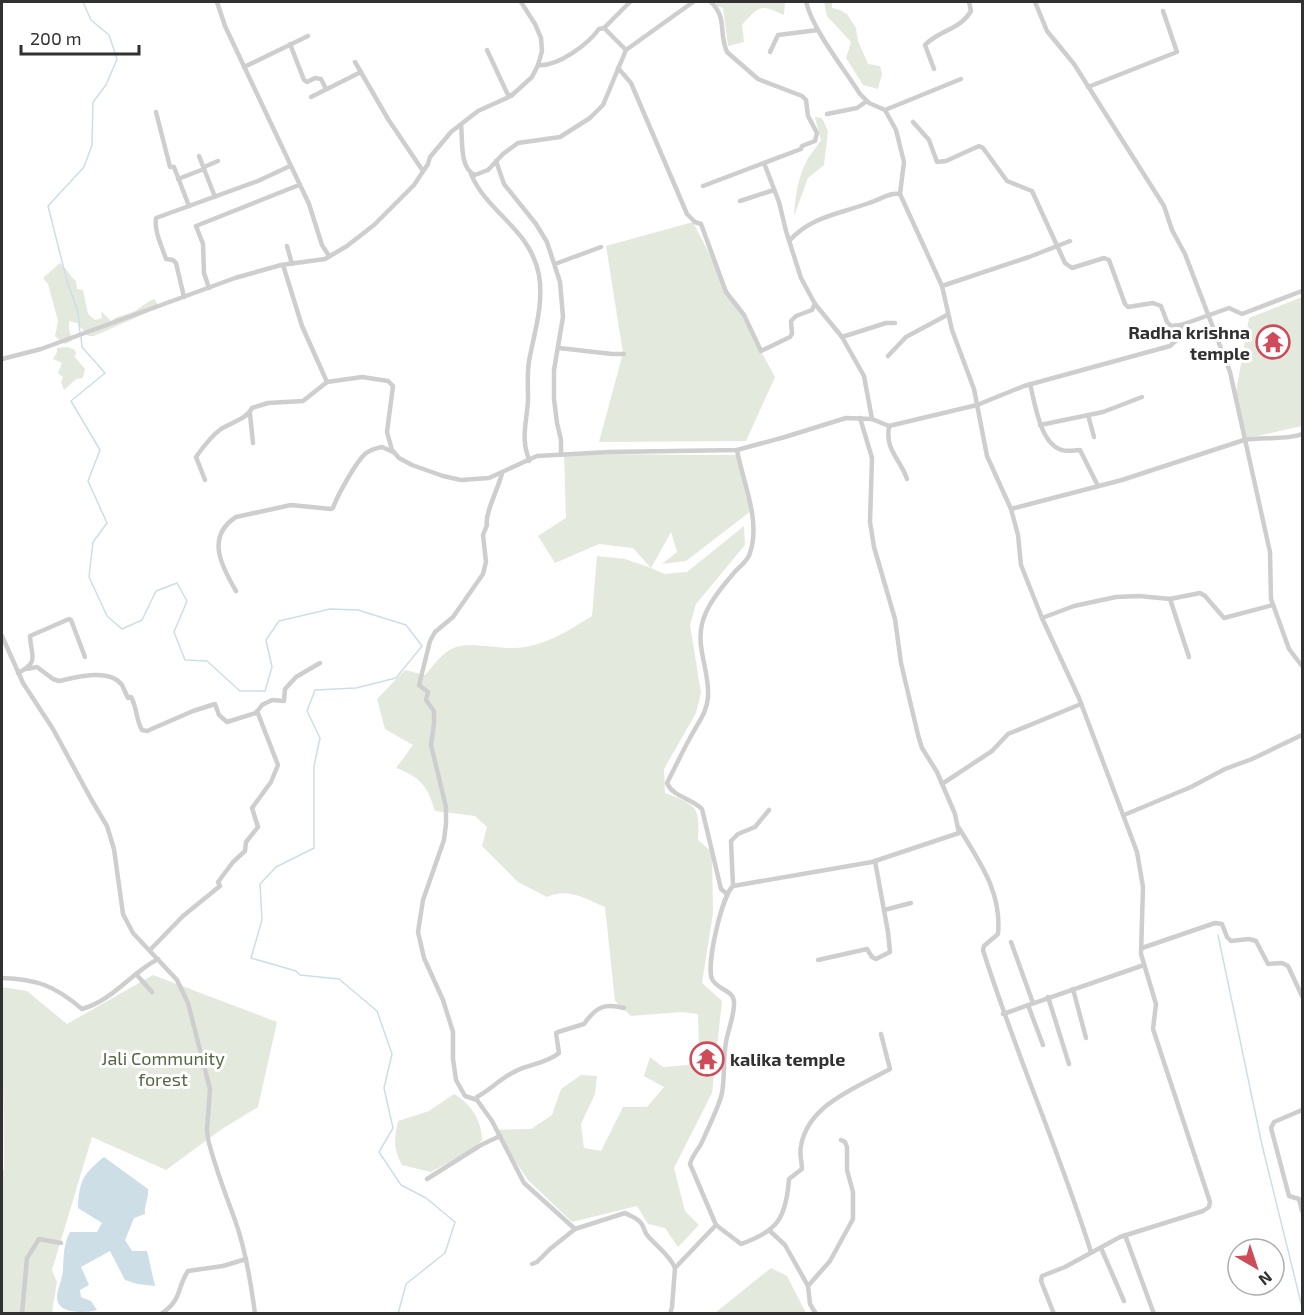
<svg xmlns="http://www.w3.org/2000/svg" width="1304" height="1315" font-family="'Exo 2',sans-serif">
<style>
.green{fill:#e4e9de}
.water{fill:#cddee7}
.lines{fill:none;stroke-linecap:round;stroke-linejoin:round}
.stream{stroke:#cddee7;stroke-width:1.5}
.minor{stroke:#cecece;stroke-width:4.5}
.labels{text-anchor:middle;dominant-baseline:central;stroke-width:6;stroke-linejoin:round;paint-order:stroke}
.poi-label{font-size:18px;font-weight:bold;fill:#313131;stroke:#fff;text-anchor:end}
.park-label{font-size:18px;fill:#566843;stroke:#fff}
</style>
<rect width="100%" height="100%" fill="#fff"/>
<!-- green -->
<g class="green">
<path d="M 719,2 L 785,2 L 784,15 C 760,4 760,5 742,25 L 744,42 L 728,46 L 723,8 L 714,5 Z"/>
<path d="M 824,2 L 832,2 L 832,8 L 840,10 L 847,14 L 856,28 L 858,41 L 868,64 L 880,66 L 882,74 L 878,89 L 863,85 L 846,58 L 851,42 L 827,16 Z"/>
<path d="M 815,117 L 822,118 L 828,131 L 824,165 L 808,178 L 794,216 C 795,197 798,177 807,160 C 811,153 817,147 821,140 Z"/>
<path d="M 693,222 L 733,300 L 775,377 L 746,441 L 599,442 L 623,353 L 606,246 Z"/>
<path d="M 60,263 C 67,269 69,275 76,281 L 77,289 L 83,290 L 88,314 L 95,320 L 102,318 L 101,311 L 111,321 C 119,314 130,315 138,309 C 144,305 147,302 154,299 L 160,307 L 94,336 L 88,336 L 77,323 L 69,321 L 69,329 L 72,341 L 65,344 L 55,336 L 58,321 L 48,284 L 43,278 Z"/>
<path d="M 1302,297 L 1302,426 L 1244,439 L 1235,398 L 1249,318 Z"/>
<path d="M 68,347 L 75,350 L 76,354 L 74,356 L 85,369 L 83,378 L 76,379 L 64,390 L 61,382 L 63,377 L 58,373 L 62,363 L 53,359 L 57,352 L 57,348 Z"/>
<path d="M 564,454 L 737,455 L 751,511 L 686,561 L 662,564 L 677,552 L 671,532 L 651,568 L 665,574 L 687,572 L 744,526 L 745,545 L 696,604 L 690,625 L 701,693 L 696,713 L 664,769 L 665,793 C 696,805 700,805 698,840 L 712,852 L 713,913 L 702,983 L 722,1001 L 712,1093 L 674,1168 L 685,1211 L 699,1225 L 678,1247 L 665,1228 L 648,1224 L 637,1206 L 572,1222 L 528,1180 L 494,1130 L 531,1129 L 552,1115 L 561,1089 L 581,1075 L 597,1076 L 595,1094 L 581,1124 L 584,1148 L 601,1151 L 623,1107 L 647,1107 L 664,1087 L 644,1076 L 650,1057 L 663,1067 L 688,1065 L 699,1045 L 698,1014 L 682,1012 L 631,1016 L 615,1001 L 605,907 C 586,899 567,887 547,897 L 518,882 L 482,846 L 487,827 L 475,816 L 435,811 C 428,787 421,777 396,768 L 413,745 L 385,729 L 377,699 L 405,670 L 425,675 C 433,666 443,651 456,647 C 470,642 500,649 516,648 C 545,646 568,631 592,616 L 597,556 L 625,559 L 651,568 L 633,548 L 599,544 L 555,563 L 538,536 L 566,518 Z"/>
<path d="M 153,975 L 277,1022 L 258,1107 L 222,1129 L 166,1170 L 92,1137 L 52,1270 L 57,1282 L 52,1313 L 2,1313 L 2,1175 L 4,1168 L 2,987 L 27,991 L 67,1024 Z"/>
<path d="M 454,1094 C 470,1103 482,1120 482,1140 L 473,1149 L 431,1172 L 402,1165 C 393,1147 394,1141 398,1121 L 429,1111 Z"/>
<path d="M 771,1268 L 787,1276 L 806,1313 L 715,1313 Z"/>
</g>
<!-- water -->
<path class="water" d="M 104,1157 L 148,1189 C 149,1199 144,1204 145,1214 L 134,1218 L 125,1240 L 132,1251 L 147,1251 L 155,1286 L 137,1284 L 125,1280 L 110,1251 L 81,1267 L 89,1285 L 80,1290 L 81,1297 L 91,1301 L 97,1310 C 86,1313 58,1315 57,1298 C 57,1288 63,1279 63,1269 C 64,1254 63,1246 70,1232 L 97,1232 L 102,1223 L 78,1208 C 79,1181 83,1174 104,1157 Z"/>
<g class="lines">
<!-- stream -->
<g class="stream">
<path d="M 80,333 L 78,312 L 67,281 L 48,206 L 84,167 L 92,145 L 93,102 L 106,85 L 117,59 L 109,35 L 91,20 L 83,2"/>
<path d="M 81,337 L 82,347 L 105,373 L 71,401 L 100,450 L 88,481 L 107,523 L 93,542 L 89,577 L 107,616 L 122,629 L 142,620 L 156,591 L 177,583 L 187,601 L 174,632 L 185,660 L 207,661 L 240,691 L 265,691 L 272,667 L 266,640 L 279,621 L 330,609 L 358,610 L 406,625 L 422,646 L 396,678 L 356,688 L 315,690 L 307,711 L 320,738 L 314,766 L 314,848 L 276,867 L 260,884 L 262,920 L 251,958 L 296,971 L 300,975 L 339,979 L 377,1011 L 392,1054 L 384,1088 L 393,1128 L 379,1152 L 401,1185 L 426,1198 L 455,1222 L 445,1253 L 406,1284 L 398,1314"/>
<path d="M 1218,935 L 1262,1145 L 1302,1307"/>
</g>
<!-- minor -->
<g class="minor">
<path d="M 217,2 L 225,26 L 309,204 L 322,245 L 329,256"/>
<path d="M 806,2 C 814,32 843,67 860,94 L 869,103 L 885,110 L 896,130 L 904,162 L 900,194 L 942,286 L 952,330 L 974,389 L 987,456 L 1011,509 L 1018,535 L 1021,565 L 1042,618 L 1079,698 L 1137,852 L 1143,887 L 1141,954 L 1156,1004 L 1153,1029 L 1210,1202 L 1209,1207 L 1203,1211 L 1120,1237 L 1065,1267 L 1042,1276 L 1041,1281 L 1054,1314"/>
<path d="M 1035,2 L 1047,31 L 1074,64 L 1164,206 L 1172,230 L 1185,254 L 1230,372 L 1270,552 L 1271,599 L 1289,649 L 1302,666"/>
<path d="M 290,44 L 304,80 L 307,82 L 315,78 L 321,79 L 326,89"/>
<path d="M 487,50 L 508,95 L 512,95"/>
<path d="M 626,50 L 604,28 L 630,2"/>
<path d="M 770,52 L 778,35 L 818,30"/>
<path d="M 355,62 L 388,119 L 423,171"/>
<path d="M 538,65 C 558,67 588,44 599,29 L 604,28"/>
<path d="M 244,67 L 308,36"/>
<path d="M 618,68 L 631,83 L 687,214 L 695,222 L 701,224 L 726,292 L 744,315 L 761,351 L 790,337 L 792,334 L 791,321 L 796,316 L 812,310 L 815,304"/>
<path d="M 934,69 L 925,45 C 939,30 960,30 971,11 L 969,2"/>
<path d="M 1088,87 L 1177,52 L 1163,11"/>
<path d="M 311,97 L 361,72"/>
<path d="M 885,110 L 961,79"/>
<path d="M 156,112 L 170,167 L 174,167 L 189,206"/>
<path d="M 827,114 L 857,108 L 867,101"/>
<path d="M 913,122 L 929,140 L 937,162 L 946,161 L 979,146 L 983,148 L 1007,181 L 1032,191 L 1065,263 L 1072,268 L 1104,258 L 1109,260 L 1125,304 L 1128,307 L 1153,303 L 1161,306 L 1167,322 L 1171,326 L 1181,325 L 1229,308 L 1242,314 L 1302,291"/>
<path d="M 461,125 C 463,140 459,168 475,175 L 488,170 L 503,154 L 518,143 L 560,137 L 590,118 L 603,105 L 626,50 L 693,2"/>
<path d="M 199,156 L 215,197"/>
<path d="M 496,161 L 504,184 L 536,224 L 547,242 L 560,282 L 563,317 L 554,370 L 554,399 L 557,423 L 561,440 L 561,455"/>
<path d="M 764,163 L 779,202 L 786,231 L 801,278 L 815,304 L 842,337 L 864,376 L 872,419"/>
<path d="M 204,167 L 218,161"/>
<path d="M 471,174 C 487,213 530,228 539,275 C 544,304 534,334 529,361 C 527,373 528,386 528,398 C 528,413 523,430 525,443 C 525,449 528,455 529,461"/>
<path d="M 178,179 L 204,169"/>
<path d="M 703,186 L 801,149 L 802,146 L 815,141 L 817,133 L 808,116 L 806,100 L 802,96 L 758,79 L 727,52 C 718,32 728,19 711,2"/>
<path d="M 740,201 L 774,190"/>
<path d="M 790,240 C 812,216 840,214 869,203 C 880,200 889,192 900,194"/>
<path d="M 287,246 L 292,264"/>
<path d="M 555,264 L 601,247"/>
<path d="M 283,265 L 302,326 L 327,382 L 362,377 L 388,381 L 393,386 L 387,432 L 392,450 L 399,458 L 412,465 L 443,476 L 461,480 L 489,478 L 537,456 L 609,452 L 737,450 L 785,437 L 846,418 L 872,419 L 889,426 L 977,405 L 1024,386 L 1170,346 L 1180,337 L 1181,325"/>
<path d="M 942,286 L 1029,257 L 1070,241"/>
<path d="M 209,288 L 204,273 L 203,244 L 196,226 L 299,185"/>
<path d="M 184,297 L 176,263 L 173,260 L 166,259 C 162,246 154,232 156,218 L 258,181 L 290,166"/>
<path d="M 842,337 L 886,323 L 895,323"/>
<path d="M 559,348 L 612,354 L 624,354"/>
<path d="M 888,356 L 906,337 L 947,315"/>
<path d="M 2,359 L 41,349 L 235,278 L 281,265 L 325,259 L 347,246 L 374,225 L 414,185 L 428,164 L 430,157 L 451,132 L 478,111 L 511,96 L 532,77 L 538,65 L 542,51 L 541,38 L 535,24 L 521,2"/>
<path d="M 1030,384 C 1035,403 1040,444 1062,450 C 1067,452 1075,450 1080,450 L 1098,486"/>
<path d="M 250,414 L 253,443"/>
<path d="M 1088,415 L 1094,437"/>
<path d="M 860,418 L 872,458 L 870,522 L 874,547 L 895,619 L 901,663 L 918,735 L 922,748 L 937,772 L 955,814 L 959,833 L 872,862 L 733,886 C 722,896 706,964 712,979 C 716,989 733,990 734,1001 C 735,1014 728,1030 726,1042 C 723,1059 725,1076 722,1093 C 720,1104 706,1133 701,1144 C 697,1151 692,1156 690,1164 L 716,1225 L 741,1244 C 778,1231 786,1218 789,1179 L 802,1169 C 802,1162 799,1153 801,1146 C 808,1104 858,1087 890,1069 L 881,1034"/>
<path d="M 1040,425 L 1103,412 L 1142,397"/>
<path d="M 889,426 C 885,451 900,458 907,479"/>
<path d="M 502,473 C 499,487 484,515 487,525 L 483,535 L 486,562 L 483,574 L 453,617 L 435,632 L 430,641 L 419,685 L 428,692 L 426,700 L 434,711 L 434,724 L 431,745 L 446,807 L 446,824 L 444,840 L 423,900 L 418,932 L 424,958 L 443,1000 L 453,1032 L 453,1059 L 456,1080 L 465,1096 L 477,1100 L 492,1121 L 524,1183 L 575,1229 L 625,1213 C 630,1216 637,1218 641,1223 C 644,1227 644,1231 647,1235 C 656,1246 670,1255 675,1268"/>
<path d="M 205,480 L 196,457 C 203,447 211,436 221,429 C 232,422 247,419 252,408 L 268,403 L 303,401 L 327,382"/>
<path d="M 1011,509 L 1122,480 L 1244,440 C 1262,437 1288,440 1302,434"/>
<path d="M 236,591 C 222,567 205,537 236,517 L 291,505 L 331,509 L 333,508 C 337,496 356,462 365,454 C 370,450 376,448 382,447 L 393,452"/>
<path d="M 1170,599 L 1189,657"/>
<path d="M 1042,618 L 1074,606 L 1116,597 L 1139,596 L 1170,599 L 1200,593 L 1205,596 L 1224,618 L 1273,605"/>
<path d="M 2,636 L 23,683 L 53,729 L 91,799 L 107,826 L 114,849 L 123,914 L 133,933 L 177,980 L 188,1003 L 210,1089 L 207,1130 L 208,1139 C 215,1168 226,1195 236,1223 C 246,1252 251,1283 255,1314"/>
<path d="M 26,669 L 37,667 L 53,679 L 59,681 C 76,677 110,668 122,685 C 124,689 126,694 128,698 L 131,697 C 137,707 136,720 142,730 L 147,731 L 193,711 L 215,704 L 219,715 L 227,722 L 256,713 L 262,705 L 272,700 L 284,701 L 285,689 L 296,677 L 320,663"/>
<path d="M 18,673 C 40,662 31,656 30,636 L 69,619 L 71,620 L 85,657"/>
<path d="M 942,784 L 992,751 L 1008,734 L 1081,704"/>
<path d="M 1124,815 L 1191,787 L 1225,769 L 1252,759 L 1302,735"/>
<path d="M 959,828 C 980,863 1002,892 998,934 L 984,946 L 983,950 C 1015,1052 1059,1150 1091,1252"/>
<path d="M 733,886 L 731,841 L 738,834 L 755,827 L 769,810"/>
<path d="M 727,894 L 721,889 L 702,809 C 691,798 673,797 667,783 C 675,768 682,752 690,738 C 697,724 707,713 708,697 C 710,673 696,648 702,624 C 706,606 721,588 733,574 C 738,567 748,562 750,553 C 761,520 743,483 737,450"/>
<path d="M 884,910 L 911,903"/>
<path d="M 1011,942 L 1033,1003"/>
<path d="M 1142,948 L 1215,923 L 1222,924 L 1227,937 L 1231,941 L 1249,939 L 1256,941 L 1268,964 L 1282,963 L 1288,966 L 1302,996"/>
<path d="M 150,950 L 183,916 L 220,886 L 218,882 L 233,862 L 245,851 L 246,842 L 258,827 L 252,808 L 271,782 L 278,765 L 257,711"/>
<path d="M 818,960 L 867,949 L 872,957 L 876,959 L 890,952 L 888,932 L 875,861"/>
<path d="M 136,974 L 152,992"/>
<path d="M 2,978 C 37,979 55,986 82,1009 C 112,1001 131,973 158,959"/>
<path d="M 1073,989 L 1086,1038"/>
<path d="M 1048,997 L 1069,1064"/>
<path d="M 1028,1005 L 1043,1045"/>
<path d="M 1003,1014 L 1144,965"/>
<path d="M 477,1100 L 477,1097 C 490,1090 500,1079 514,1072 C 528,1064 546,1064 559,1053 L 556,1033 L 558,1032 L 584,1024 C 596,1007 604,1003 624,1008"/>
<path d="M 1302,1110 L 1274,1122 L 1271,1128 L 1289,1196 L 1299,1199 L 1302,1211"/>
<path d="M 427,1179 L 481,1145 L 500,1136"/>
<path d="M 770,1231 L 785,1245 L 808,1286"/>
<path d="M 1125,1235 L 1154,1314"/>
<path d="M 1101,1248 L 1124,1301"/>
<path d="M 532,1264 L 537,1262 L 550,1249 L 575,1229"/>
<path d="M 22,1314 L 27,1258 L 39,1239 L 61,1243"/>
<path d="M 161,1314 C 183,1299 176,1289 188,1271 L 223,1266 L 246,1259"/>
<path d="M 670,1314 L 672,1307 L 675,1268 L 716,1225"/>
<path d="M 816,1314 L 810,1304 L 808,1286 L 830,1261 L 853,1219 L 853,1192 L 847,1170 L 847,1147 L 845,1142 L 841,1140"/>
</g>
</g>
<!-- icons -->
<defs>
<symbol id="temple-ring" viewBox="-11 -11 22 22"><circle r="9.5" fill="#fff" stroke="#d04b59" stroke-width="1.5"/><path d="M0-6L5-2H3V0L6.5 2.5H4V6H1.5V3h-3V6H-4V2.5H-6.5L-3 0V-2H-5Z" fill="#d04b59"/></symbol>
</defs>
<g fill-rule="evenodd">
<use href="#temple-ring" x="1254" y="323" width="38" height="38"/>
<use href="#temple-ring" x="688" y="1040" width="38" height="38"/>
</g>
<g class="labels">
<!-- poi labels -->
<g class="poi-label">
<text x="1250" y="332">Radha krishna<tspan x="1250" dy="21">temple</tspan></text>
<text x="730" y="1059" text-anchor="start">kalika temple</text>
</g>
<!-- park labels -->
<g class="park-label">
<text x="163" y="1058">Jali Community<tspan x="163" dy="21">forest</tspan></text>
</g>
</g>
<!-- border -->
<rect width="1304" height="1315" fill="none" stroke="#313131" stroke-width="6"/>
<!-- north arrow -->
<g transform="translate(1256 1267) rotate(141)"><circle r="28" fill="#ffffff" stroke="#adadad" stroke-width="1.5"/>
<path d="M0-4.5L10 22L0 15L-10 22Z" fill="#d04b59"/>
<text y="-9" font-size="16" font-weight="bold" text-anchor="middle" fill="#313131">N</text>
</g>
<!-- scale -->
<path d="M21 45v9h118v-9" fill="none" stroke="#313131" stroke-width="3"/>
<text x="30" y="45" font-size="18" fill="#313131" stroke="#ffffff" stroke-width="4.5" paint-order="stroke">200 m</text>
</svg>
